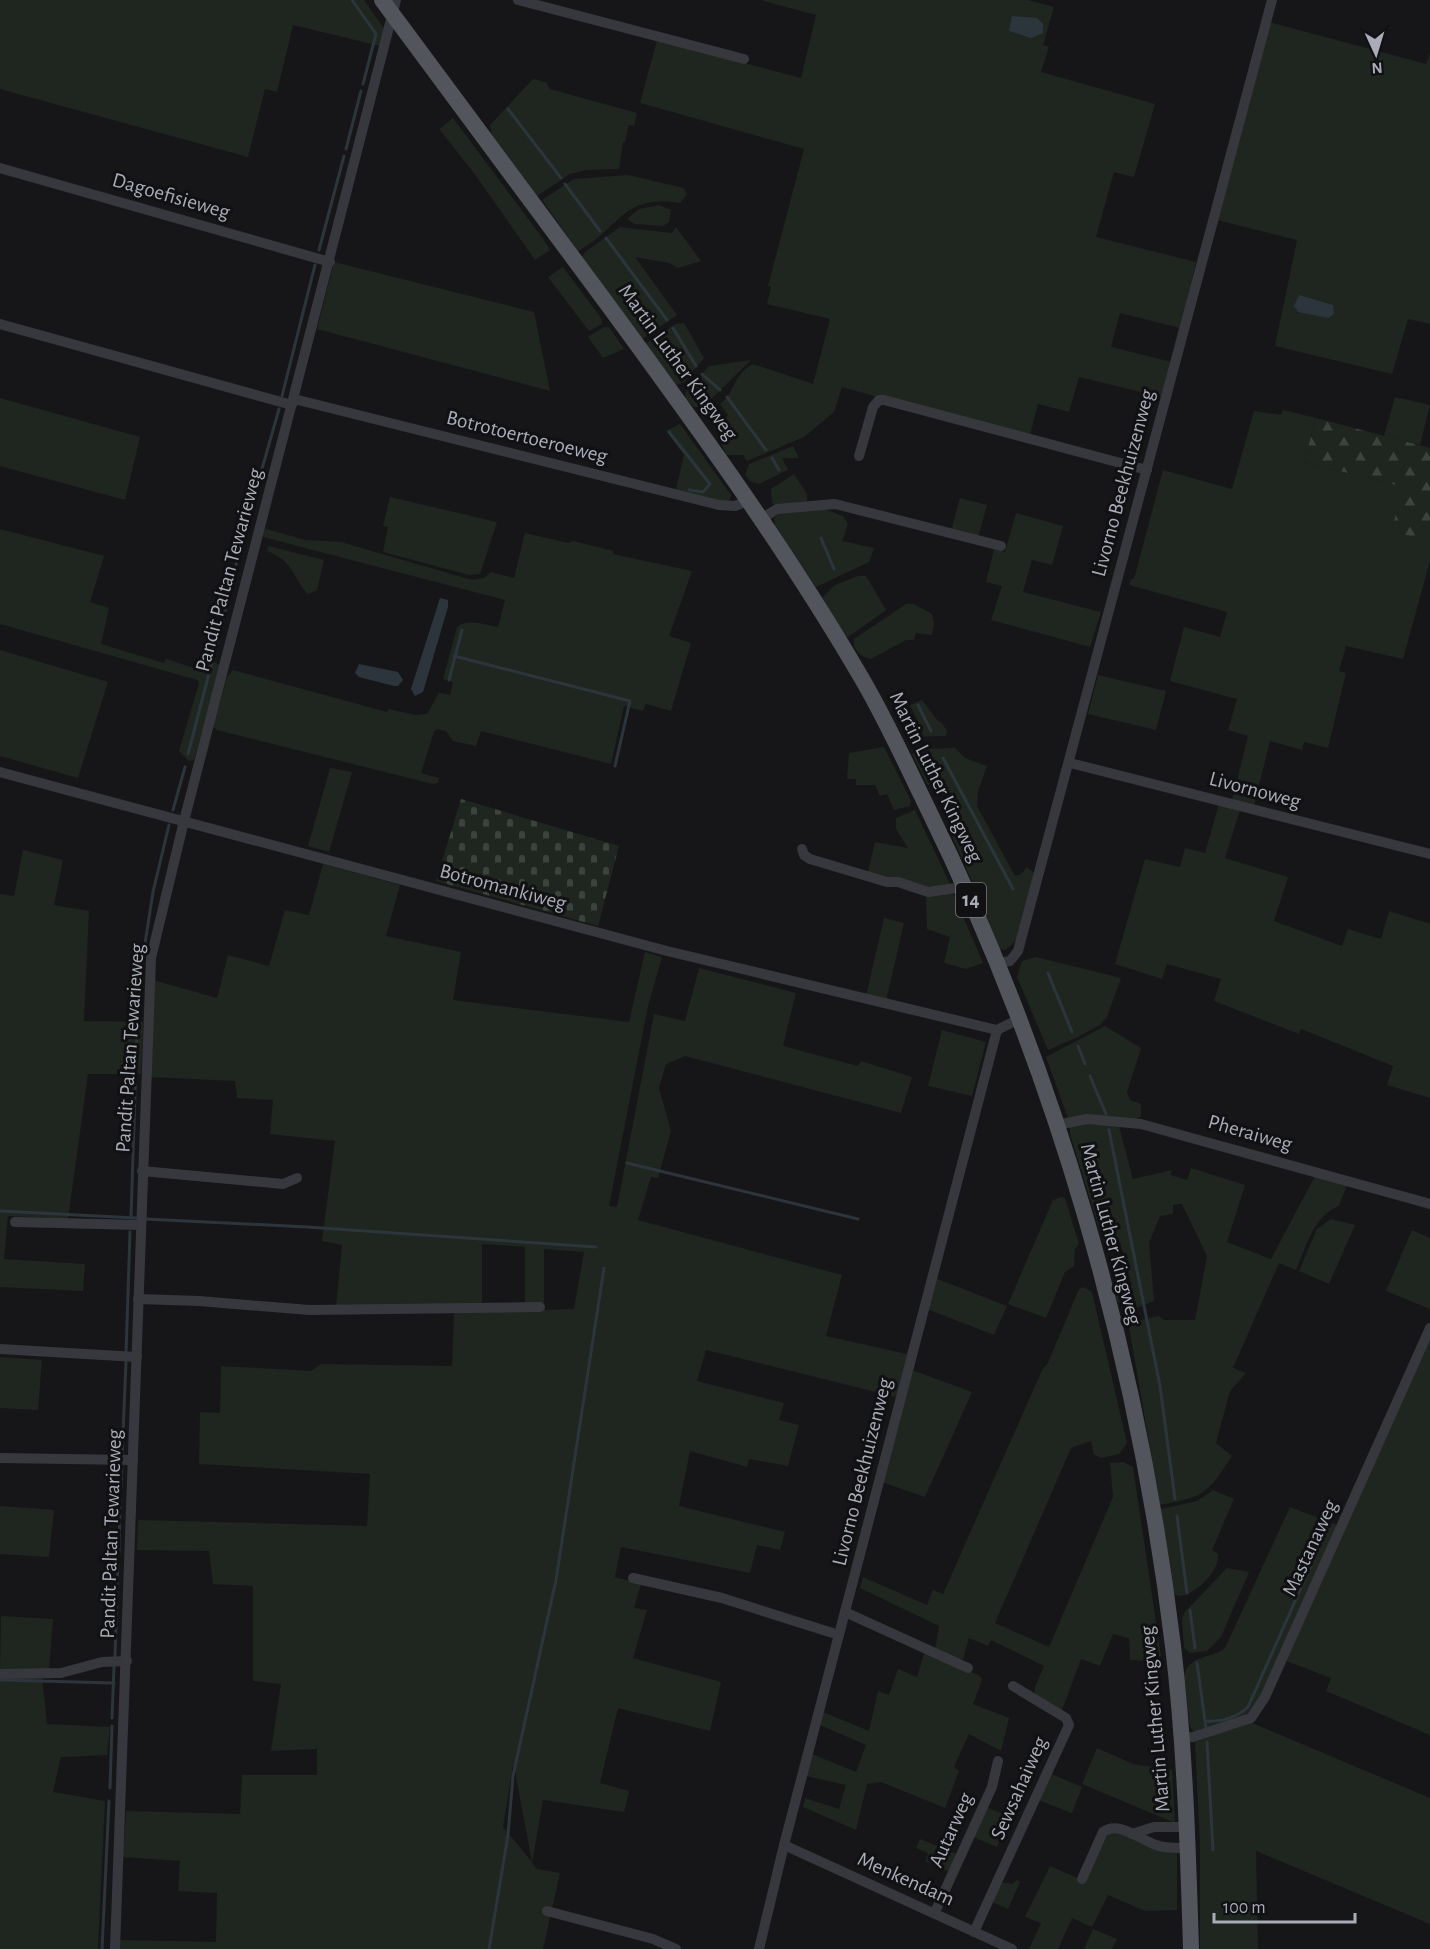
<svg xmlns="http://www.w3.org/2000/svg" width="1430" height="1949" font-family="'Alegreya Sans',sans-serif">
<style>
.green{fill:#1e261f;fill-rule:evenodd}
.forest{fill:url(#forest-firs)}
.cemetery{fill:url(#cemetery-stones)}
.water{fill:#2c353c}
.lines{fill:none;stroke-linecap:round;stroke-linejoin:round}
.stream{stroke:#2c353c;stroke-width:3}
.minor{stroke:#37383d;stroke-width:10}
.primary{stroke:#53555c;stroke-width:16}
.labels{text-anchor:middle;dominant-baseline:central;stroke-width:6;stroke-linejoin:round;paint-order:stroke}
.shield{fill:#111113;stroke:#7b7e86;stroke-width:1.5}
.shield-label{font-size:20px;font-weight:bold;fill:#a8adb8}
.street-label{font-size:21px;fill:#a8adb8;stroke:#111113}
</style>
<defs>
<pattern id="forest-firs" width="22" height="20" patternUnits="userSpaceOnUse" patternTransform="scale(1.5)"><rect width="22" height="20" fill="#1e261f"/><path d="M5 1l3.5 6h-7zM16 11l3.5 6h-7z" fill="#3c433d"/></pattern>
<pattern id="cemetery-stones" width="16" height="16" patternUnits="userSpaceOnUse" patternTransform="scale(1.5)"><rect width="16" height="16" fill="#1e261f"/><path d="M2 7V4a2 2 0 0 1 4 0v3zM10 15v-3a2 2 0 0 1 4 0v3z" fill="#3c433d"/></pattern>
</defs>
<rect width="100%" height="100%" fill="#161618"/>
<!-- green -->
<g class="green">
<path d="M 0,0 L 364,0 L 385,30 L 380,46 L 293,25 L 277,92 L 265,89 L 248,157 L 0,89 Z"/>
<path d="M 760,0 L 1028,0 L 1054,7 L 1043,45 L 1049,47 L 1041,72 L 1155,104 L 1134,177 L 1114,172 L 1096,237 L 1196,262 L 1180,328 L 1120,313 L 1111,347 L 1172,362 L 1162,397 L 1079,377 L 1069,412 L 1038,404 L 1029,439 L 842,387 L 834,412 L 804,437 L 747,461 L 743,455 L 726,455 L 722,445 L 724,441 L 715,428 L 728,415 L 720,404 C 734,395 733,374 753,364 L 813,384 L 830,319 L 767,304 L 771,287 L 768,286 L 804,149 L 640,103 L 657,40 L 801,78 L 816,15 Z"/>
<path d="M 1269,22 L 1426,64 L 1430,54 L 1430,324 L 1408,319 L 1392,374 L 1275,346 L 1297,240 L 1217,220 Z"/>
<path d="M 533,79 L 546,82 L 550,89 L 637,113 L 634,126 L 629,125 L 625,142 L 623,142 L 619,169 L 586,170 L 570,174 L 537,196 L 492,135 L 490,125 Z"/>
<path d="M 453,118 L 544,240 L 550,250 L 535,260 L 474,173 L 439,129 Z"/>
<path d="M 628,175 L 684,188 L 687,194 L 680,203 C 621,194 621,228 578,251 L 542,200 L 574,179 Z"/>
<path d="M 659,205 L 671,210 L 669,222 L 663,226 L 635,224 L 627,219 L 639,209 Z"/>
<path d="M 620,227 L 672,233 L 676,227 L 701,261 L 678,268 L 669,263 L 635,257 L 677,315 L 642,339 L 582,257 L 585,252 Z"/>
<path d="M 334,262 L 534,312 L 550,391 L 317,329 Z"/>
<path d="M 563,267 L 601,318 L 602,324 L 589,331 L 548,277 Z"/>
<path d="M 684,323 L 704,358 L 684,382 L 676,385 L 645,344 L 676,324 Z"/>
<path d="M 604,327 L 609,327 L 624,349 L 603,358 L 588,337 Z"/>
<path d="M 751,360 L 703,407 L 694,407 L 685,398 L 686,392 L 709,366 Z"/>
<path d="M 1395,397 L 1430,405 L 1420,445 L 1384,436 Z"/>
<path d="M 0,398 L 140,437 L 125,500 L 0,466 Z"/>
<path d="M 1283,410 L 1316,418 L 1304,462 L 1405,487 L 1430,540 L 1430,561 L 1403,659 L 1346,646 L 1339,671 L 1346,673 L 1328,748 L 1304,742 L 1302,750 L 1270,741 L 1254,806 L 1232,800 L 1248,736 L 1228,730 L 1237,699 L 1170,681 L 1184,627 L 1220,637 L 1227,612 L 1129,585 L 1131,579 L 1134,579 L 1163,470 L 1232,489 L 1254,411 L 1281,415 Z"/>
<path d="M 680,424 L 731,495 L 729,501 L 710,500 L 676,489 L 684,455 L 666,431 Z"/>
<path d="M 793,446 L 799,458 L 782,458 L 788,470 L 759,484 L 750,481 L 745,475 L 749,464 Z"/>
<path d="M 794,474 L 807,494 L 807,502 L 779,506 L 772,503 L 771,489 Z"/>
<path d="M 390,497 L 497,522 L 480,574 L 469,575 L 383,552 L 388,527 L 383,526 Z"/>
<path d="M 960,498 L 987,505 L 978,537 L 951,531 Z"/>
<path d="M 822,508 L 843,516 L 848,524 L 842,541 L 874,548 L 869,562 L 816,587 L 775,526 L 774,519 L 781,511 Z"/>
<path d="M 1016,513 L 1063,526 L 1052,565 L 1032,560 L 1023,592 L 1101,612 L 1090,647 L 991,620 L 1002,586 L 986,582 L 994,549 L 1005,552 Z"/>
<path d="M 263,528 L 305,540 L 341,542 L 472,580 L 484,578 L 491,572 L 514,578 L 525,533 L 568,543 L 573,541 L 614,551 L 613,554 L 692,571 L 669,636 L 691,643 L 671,711 L 646,704 L 643,711 L 624,706 L 611,764 L 481,731 L 476,746 L 453,741 L 446,731 L 437,729 L 434,732 L 421,773 L 439,778 L 438,783 L 433,784 L 217,730 L 213,727 L 227,677 L 233,670 L 387,712 L 388,709 L 416,715 L 427,714 L 439,693 L 450,695 L 453,682 L 443,679 L 457,627 C 467,618 485,625 498,627 L 505,600 L 267,538 L 262,536 Z"/>
<path d="M 0,529 L 104,556 L 90,602 L 109,608 L 101,644 L 164,663 L 166,659 L 200,670 L 203,661 L 215,662 L 220,666 L 194,760 L 189,761 L 179,751 L 199,683 L 197,680 L 0,624 Z"/>
<path d="M 268,546 L 324,560 L 317,590 L 308,594 C 291,576 294,561 267,551 Z"/>
<path d="M 858,576 L 866,576 L 886,610 L 848,637 L 845,636 L 822,598 L 835,585 Z"/>
<path d="M 906,604 L 914,604 L 932,614 L 934,624 L 932,635 L 916,633 L 914,640 L 906,640 L 871,659 C 861,657 852,650 854,639 Z"/>
<path d="M 0,650 L 108,682 L 78,778 L 0,756 Z"/>
<path d="M 1098,675 L 1166,691 L 1156,730 L 1088,714 Z"/>
<path d="M 922,700 L 938,721 L 942,723 L 947,731 L 946,736 L 910,737 L 923,732 L 910,705 Z"/>
<path d="M 884,747 L 911,801 L 910,806 L 894,810 L 887,794 L 880,796 L 875,785 L 856,785 L 856,779 L 847,779 L 849,753 Z"/>
<path d="M 955,748 L 965,758 L 987,766 L 978,791 L 977,806 L 1015,876 L 1021,874 L 1027,867 L 1034,873 L 1016,941 L 1005,950 L 997,949 L 981,902 L 948,827 L 962,821 L 947,788 L 927,784 L 912,754 L 917,749 Z"/>
<path d="M 330,768 L 352,772 L 329,852 L 308,846 Z"/>
<path d="M 1219,804 L 1240,810 L 1225,858 L 1288,877 L 1274,921 L 1342,946 L 1348,929 L 1381,939 L 1389,911 L 1430,924 L 1430,1098 L 1387,1085 L 1393,1066 L 1301,1029 L 1299,1034 L 1214,1001 L 1221,979 L 1167,964 L 1162,979 L 1115,964 L 1145,859 L 1180,867 L 1185,848 L 1205,853 Z"/>
<path d="M 915,810 L 951,886 L 939,890 L 868,872 L 875,842 L 908,848 L 896,829 L 896,818 Z"/>
<path d="M 23,850 L 63,860 L 54,905 L 89,911 L 84,1021 L 143,1022 L 141,1074 L 88,1074 L 68,1219 L 8,1216 L 4,1259 L 85,1264 L 83,1291 L 0,1287 L 0,894 L 14,896 Z"/>
<path d="M 323,864 L 400,885 L 386,936 L 461,952 L 453,1000 L 629,1022 L 645,952 L 662,957 L 648,1006 L 609,1206 L 617,1207 L 654,1014 L 685,1021 L 699,968 L 796,993 L 783,1046 L 858,1066 L 861,1061 L 912,1077 L 901,1113 L 685,1056 L 666,1064 L 659,1088 L 671,1131 L 658,1178 L 651,1177 L 638,1220 L 842,1275 L 826,1336 L 907,1354 L 896,1397 L 706,1350 L 697,1381 L 784,1403 L 779,1420 L 799,1425 L 788,1466 L 749,1459 L 747,1467 L 690,1451 L 679,1506 L 785,1532 L 780,1550 L 757,1545 L 750,1573 L 621,1547 L 615,1577 L 641,1584 L 634,1608 L 647,1610 L 633,1658 L 721,1682 L 710,1731 L 618,1708 L 600,1783 L 629,1791 L 624,1812 L 543,1800 L 532,1863 L 537,1869 L 560,1873 L 543,1949 L 119,1949 L 119,1940 L 216,1942 L 217,1893 L 178,1891 L 180,1861 L 123,1857 L 126,1811 L 240,1814 L 242,1775 L 317,1775 L 317,1749 L 271,1751 L 281,1684 L 253,1681 L 253,1586 L 213,1584 L 209,1551 L 137,1550 L 138,1520 L 367,1526 L 370,1474 L 199,1464 L 200,1412 L 220,1413 L 221,1366 L 311,1371 L 321,1364 L 452,1366 L 454,1313 L 574,1309 L 584,1252 L 544,1249 L 544,1303 L 525,1303 L 525,1247 L 482,1244 L 482,1306 L 336,1307 L 342,1245 L 322,1241 L 335,1141 L 270,1134 L 273,1100 L 237,1098 L 235,1081 L 150,1077 L 153,980 L 217,998 L 228,955 L 269,966 L 285,910 L 309,915 ZM 513,1766 L 514,1766 L 532,1862 L 503,1827 Z"/>
<path d="M 953,893 L 983,963 L 966,969 L 944,963 L 950,937 L 927,929 L 926,894 Z"/>
<path d="M 884,918 L 904,923 L 886,1001 L 866,996 Z"/>
<path d="M 1036,957 L 1121,978 L 1107,1017 L 1100,1025 L 1078,1037 L 1048,1050 L 1017,977 L 1022,961 Z"/>
<path d="M 1105,1026 L 1141,1048 L 1127,1092 L 1130,1100 L 1141,1104 L 1141,1116 L 1136,1120 L 1068,1118 L 1046,1057 Z"/>
<path d="M 942,1030 L 986,1042 L 972,1096 L 928,1086 Z"/>
<path d="M 1075,1123 L 1118,1123 L 1133,1179 L 1172,1170 L 1170,1175 L 1187,1180 L 1191,1168 L 1245,1185 L 1227,1242 L 1271,1259 L 1316,1174 L 1348,1182 L 1339,1206 C 1314,1215 1306,1247 1296,1270 L 1279,1263 L 1233,1368 L 1246,1373 L 1230,1391 L 1216,1443 L 1232,1456 C 1208,1493 1205,1497 1160,1505 L 1129,1327 L 1136,1321 L 1159,1316 L 1164,1320 L 1195,1320 L 1207,1256 L 1182,1204 L 1173,1205 L 1173,1214 L 1160,1216 L 1149,1243 L 1154,1301 L 1132,1310 L 1118,1302 L 1114,1292 L 1132,1285 L 1120,1242 L 1104,1244 L 1070,1134 L 1070,1126 Z"/>
<path d="M 1061,1197 L 1065,1198 L 1079,1244 L 1075,1249 L 1074,1266 L 1065,1272 L 1046,1318 L 1008,1304 L 1053,1200 Z"/>
<path d="M 1331,1219 L 1355,1225 L 1329,1284 L 1299,1271 L 1317,1229 Z"/>
<path d="M 1412,1230 L 1430,1238 L 1430,1309 L 1386,1291 Z"/>
<path d="M 935,1278 L 1007,1306 L 994,1335 L 927,1309 Z"/>
<path d="M 1083,1287 L 1092,1292 L 1127,1443 L 1119,1454 L 1102,1458 L 1094,1455 L 1091,1441 L 1071,1448 L 995,1623 L 1049,1647 L 1113,1497 L 1110,1463 L 1123,1462 L 1133,1467 L 1161,1656 L 1146,1661 L 1130,1660 L 1129,1638 L 1113,1634 L 1100,1666 L 1081,1659 L 1061,1713 L 1035,1698 L 1035,1687 L 1044,1666 L 991,1640 L 988,1646 L 969,1638 L 963,1659 L 958,1661 L 935,1650 L 939,1626 L 860,1588 L 863,1577 L 927,1605 L 933,1590 L 943,1594 L 1043,1368 L 1047,1365 L 1079,1289 Z"/>
<path d="M 1430,1339 L 1430,1735 L 1326,1691 L 1331,1678 L 1286,1661 Z"/>
<path d="M 0,1357 L 42,1360 L 38,1410 L 0,1408 Z"/>
<path d="M 912,1370 L 972,1392 L 925,1497 L 882,1482 Z"/>
<path d="M 1213,1490 L 1234,1499 L 1212,1550 L 1218,1554 C 1220,1571 1195,1596 1178,1596 L 1173,1594 L 1161,1509 L 1197,1501 Z"/>
<path d="M 0,1506 L 54,1510 L 49,1557 L 0,1554 Z"/>
<path d="M 1290,1507 L 1340,1526 L 1262,1697 L 1246,1715 L 1194,1732 L 1190,1727 L 1184,1675 C 1189,1655 1211,1659 1225,1648 Z"/>
<path d="M 1227,1568 L 1249,1572 L 1221,1637 L 1207,1651 L 1190,1653 L 1184,1648 L 1182,1618 L 1185,1612 Z"/>
<path d="M 1,1616 L 53,1619 L 49,1671 L 0,1672 Z"/>
<path d="M 925,1651 L 980,1676 L 982,1680 L 973,1704 L 1009,1718 L 1001,1751 L 969,1734 L 954,1767 L 959,1771 L 945,1808 L 881,1782 L 867,1784 L 856,1830 L 803,1807 L 805,1798 L 839,1809 L 846,1785 L 806,1776 L 812,1754 L 856,1772 L 866,1745 L 820,1725 L 823,1712 L 869,1731 L 878,1691 L 889,1695 L 898,1669 L 917,1677 Z"/>
<path d="M 0,1676 L 42,1677 L 47,1724 L 110,1727 L 107,1755 L 61,1757 L 53,1792 L 105,1801 L 98,1949 L 0,1949 Z"/>
<path d="M 1250,1722 L 1430,1798 L 1430,1924 L 1256,1851 L 1258,1949 L 1200,1949 L 1200,1844 L 1195,1742 Z"/>
<path d="M 1097,1748 L 1133,1764 L 1172,1770 L 1175,1823 L 1082,1784 Z"/>
<path d="M 1049,1773 L 1082,1787 L 1072,1813 L 1038,1800 Z"/>
<path d="M 986,1807 L 1010,1817 L 997,1847 L 973,1837 Z"/>
<path d="M 1110,1830 L 1177,1850 L 1177,1910 L 1145,1911 L 1108,1895 L 1092,1927 L 1072,1918 L 1058,1949 L 1029,1949 L 1041,1923 L 1025,1917 L 1050,1866 L 1084,1881 Z"/>
<path d="M 920,1839 L 959,1855 L 951,1873 L 925,1861 L 928,1853 L 916,1848 Z"/>
<path d="M 1017,1880 L 1020,1882 L 1008,1909 L 990,1901 L 1000,1882 L 1012,1884 Z"/>
<path d="M 1093,1929 L 1117,1939 L 1112,1949 L 1084,1949 Z"/>
</g>
<!-- forest -->
<path class="forest" d="M 1316,418 L 1430,448 L 1430,541 L 1391,531 L 1404,487 L 1304,462 Z"/>
<!-- cemetery -->
<path class="cemetery" d="M 461,799 L 619,846 L 598,926 L 436,881 Z"/>
<!-- water -->
<g class="water">
<path d="M 1012,16 L 1037,18 L 1043,24 L 1043,33 L 1031,38 L 1009,31 Z"/>
<path d="M 1299,295 L 1333,305 L 1334,314 L 1328,318 L 1298,312 L 1294,306 Z"/>
<path d="M 440,598 L 448,600 L 448,607 L 423,692 L 415,696 L 411,689 Z"/>
<path d="M 359,664 L 398,672 L 403,680 L 398,686 L 394,686 L 359,677 L 355,673 Z"/>
</g>
<g class="lines">
<!-- stream -->
<g class="stream">
<path d="M 352,0 L 376,34 L 363,84"/>
<path d="M 508,109 L 561,178"/>
<path d="M 346,149 L 361,91"/>
<path d="M 565,184 L 600,231"/>
<path d="M 606,238 L 667,320"/>
<path d="M 319,250 L 344,156"/>
<path d="M 673,328 L 696,366"/>
<path d="M 702,374 L 720,390"/>
<path d="M 282,396 L 315,265"/>
<path d="M 727,397 L 766,450"/>
<path d="M 669,432 L 710,484 L 703,492 L 689,490"/>
<path d="M 772,458 L 779,470"/>
<path d="M 250,511 L 279,409"/>
<path d="M 821,538 L 834,569"/>
<path d="M 236,565 L 248,517"/>
<path d="M 220,631 L 235,571"/>
<path d="M 215,653 L 218,640"/>
<path d="M 454,656 L 630,701 L 615,766"/>
<path d="M 449,680 L 462,630"/>
<path d="M 918,705 L 931,731"/>
<path d="M 188,754 L 212,662"/>
<path d="M 943,758 L 1013,889"/>
<path d="M 173,810 L 185,767"/>
<path d="M 1048,973 L 1072,1032"/>
<path d="M 138,989 L 153,892 L 169,825"/>
<path d="M 1078,1046 L 1085,1064"/>
<path d="M 1090,1076 L 1106,1114"/>
<path d="M 1109,1130 L 1160,1386 L 1175,1499"/>
<path d="M 627,1163 L 858,1219"/>
<path d="M 0,1211 L 136,1218"/>
<path d="M 131,1218 L 138,998"/>
<path d="M 146,1219 L 307,1227 L 596,1247"/>
<path d="M 126,1353 L 130,1232"/>
<path d="M 122,1456 L 126,1362"/>
<path d="M 121,1488 L 122,1464"/>
<path d="M 1177,1516 L 1187,1593"/>
<path d="M 119,1552 L 120,1498"/>
<path d="M 117,1585 L 118,1563"/>
<path d="M 1190,1610 L 1195,1648"/>
<path d="M 115,1656 L 117,1592"/>
<path d="M 1197,1663 L 1206,1728"/>
<path d="M 0,1680 L 114,1683"/>
<path d="M 112,1718 L 114,1667"/>
<path d="M 1205,1721 C 1221,1722 1236,1718 1248,1707 L 1329,1525"/>
<path d="M 1207,1742 L 1213,1850"/>
<path d="M 110,1788 L 112,1726"/>
<path d="M 102,1949 L 109,1801"/>
<path d="M 489,1949 L 508,1835 L 513,1776 L 556,1580 L 604,1268"/>
</g>
<!-- minor -->
<g class="minor">
<path d="M 518,0 L 744,59"/>
<path d="M 0,168 L 330,262"/>
<path d="M 0,324 L 292,405"/>
<path d="M 294,399 L 719,505 L 735,506 L 750,500"/>
<path d="M 859,456 L 873,407 L 879,400 L 884,400 L 1147,470"/>
<path d="M 761,519 L 777,509 L 835,504 L 1001,546"/>
<path d="M 1070,763 L 1430,854"/>
<path d="M 0,772 L 667,951 L 997,1030"/>
<path d="M 802,849 L 804,855 L 810,859 L 887,882 L 898,882 L 928,892 L 956,888"/>
<path d="M 998,963 L 1010,961 L 1018,951 L 1272,0"/>
<path d="M 1057,1125 L 1087,1119 L 1141,1124 L 1430,1204"/>
<path d="M 142,1171 L 283,1184 L 297,1178"/>
<path d="M 15,1222 L 141,1225"/>
<path d="M 138,1299 L 199,1301 L 309,1310 L 540,1307"/>
<path d="M 0,1349 L 137,1357"/>
<path d="M 0,1458 L 133,1460"/>
<path d="M 633,1578 L 722,1598 L 839,1635"/>
<path d="M 845,1612 L 968,1668"/>
<path d="M 0,1674 L 61,1673 L 102,1662 L 127,1661"/>
<path d="M 1182,1738 L 1193,1737 L 1251,1718 L 1265,1697 L 1430,1328"/>
<path d="M 1132,1834 L 1154,1827 L 1180,1827"/>
<path d="M 784,1845 L 1012,1949"/>
<path d="M 1082,1879 L 1103,1832 C 1118,1820 1141,1840 1156,1845 C 1164,1848 1172,1848 1180,1848"/>
<path d="M 547,1911 L 653,1939 L 676,1949"/>
<path d="M 935,1912 L 992,1787 L 998,1761"/>
<path d="M 974,1932 L 1069,1725 L 1066,1718 L 1013,1686"/>
<path d="M 115,1949 L 151,958 L 184,821 L 396,0"/>
<path d="M 759,1949 L 784,1845 L 997,1030 L 1019,1019"/>
</g>
<!-- primary -->
<path class="primary" d="M 382,0 C 458,101 533,203 608,305 C 696,425 783,544 858,672 C 884,715 905,762 927,807 C 1056,1069 1138,1356 1173,1646 C 1185,1747 1188,1848 1191,1949"/>
</g>
<g class="labels">
<!-- shield labels -->
<rect class="shield" x="956" y="883" width="30" height="34" rx="4.5"/>
<g class="shield-label">
<text x="971" y="900">14</text>
</g>
<!-- street labels -->
<g class="street-label">
<text transform="translate(171 196) rotate(16)">Dagoefisieweg</text>
<text transform="translate(678 362) rotate(54)">Martin Luther Kingweg</text>
<text transform="translate(527 437) rotate(14)">Botrotoertoeroeweg</text>
<text transform="translate(1123 483) rotate(-75)">Livorno Beekhuizenweg</text>
<text transform="translate(229 570) rotate(-75)">Pandit Paltan Tewarieweg</text>
<text transform="translate(936 777) rotate(64)">Martin Luther Kingweg</text>
<text transform="translate(1255 790) rotate(15)">Livornoweg</text>
<text transform="translate(503 887) rotate(15)">Botromankiweg</text>
<text transform="translate(130 1048) rotate(-86)">Pandit Paltan Tewarieweg</text>
<text transform="translate(1250 1133) rotate(16)">Pheraiweg</text>
<text transform="translate(1111 1234) rotate(75)">Martin Luther Kingweg</text>
<text transform="translate(862 1472) rotate(-76)">Livorno Beekhuizenweg</text>
<text transform="translate(111 1534) rotate(-88)">Pandit Paltan Tewarieweg</text>
<text transform="translate(1310 1548) rotate(-65)">Mastanaweg</text>
<text transform="translate(1155 1719) rotate(-95)">Martin Luther Kingweg</text>
<text transform="translate(1019 1788) rotate(-66)">Sewsahaiweg</text>
<text transform="translate(951 1830) rotate(-66)">Autarweg</text>
<text transform="translate(906 1879) rotate(24)">Menkendam</text>
</g>
</g>
<!-- north arrow -->
<g transform="translate(1376 54) rotate(176)" stroke="#111113" stroke-width="4.5" paint-order="stroke">
<path d="M0-4.5L10 22L0 15L-10 22Z" fill="#a8adb8"/>
<text y="-9" font-size="16" font-weight="bold" text-anchor="middle" fill="#a8adb8">N</text>
</g>
<!-- scale -->
<path d="M1214 1913v9h141v-9" fill="none" stroke="#a8adb8" stroke-width="3"/>
<text x="1223" y="1913" font-size="18" fill="#a8adb8" stroke="#111113" stroke-width="4.5" paint-order="stroke">100 m</text>
</svg>
